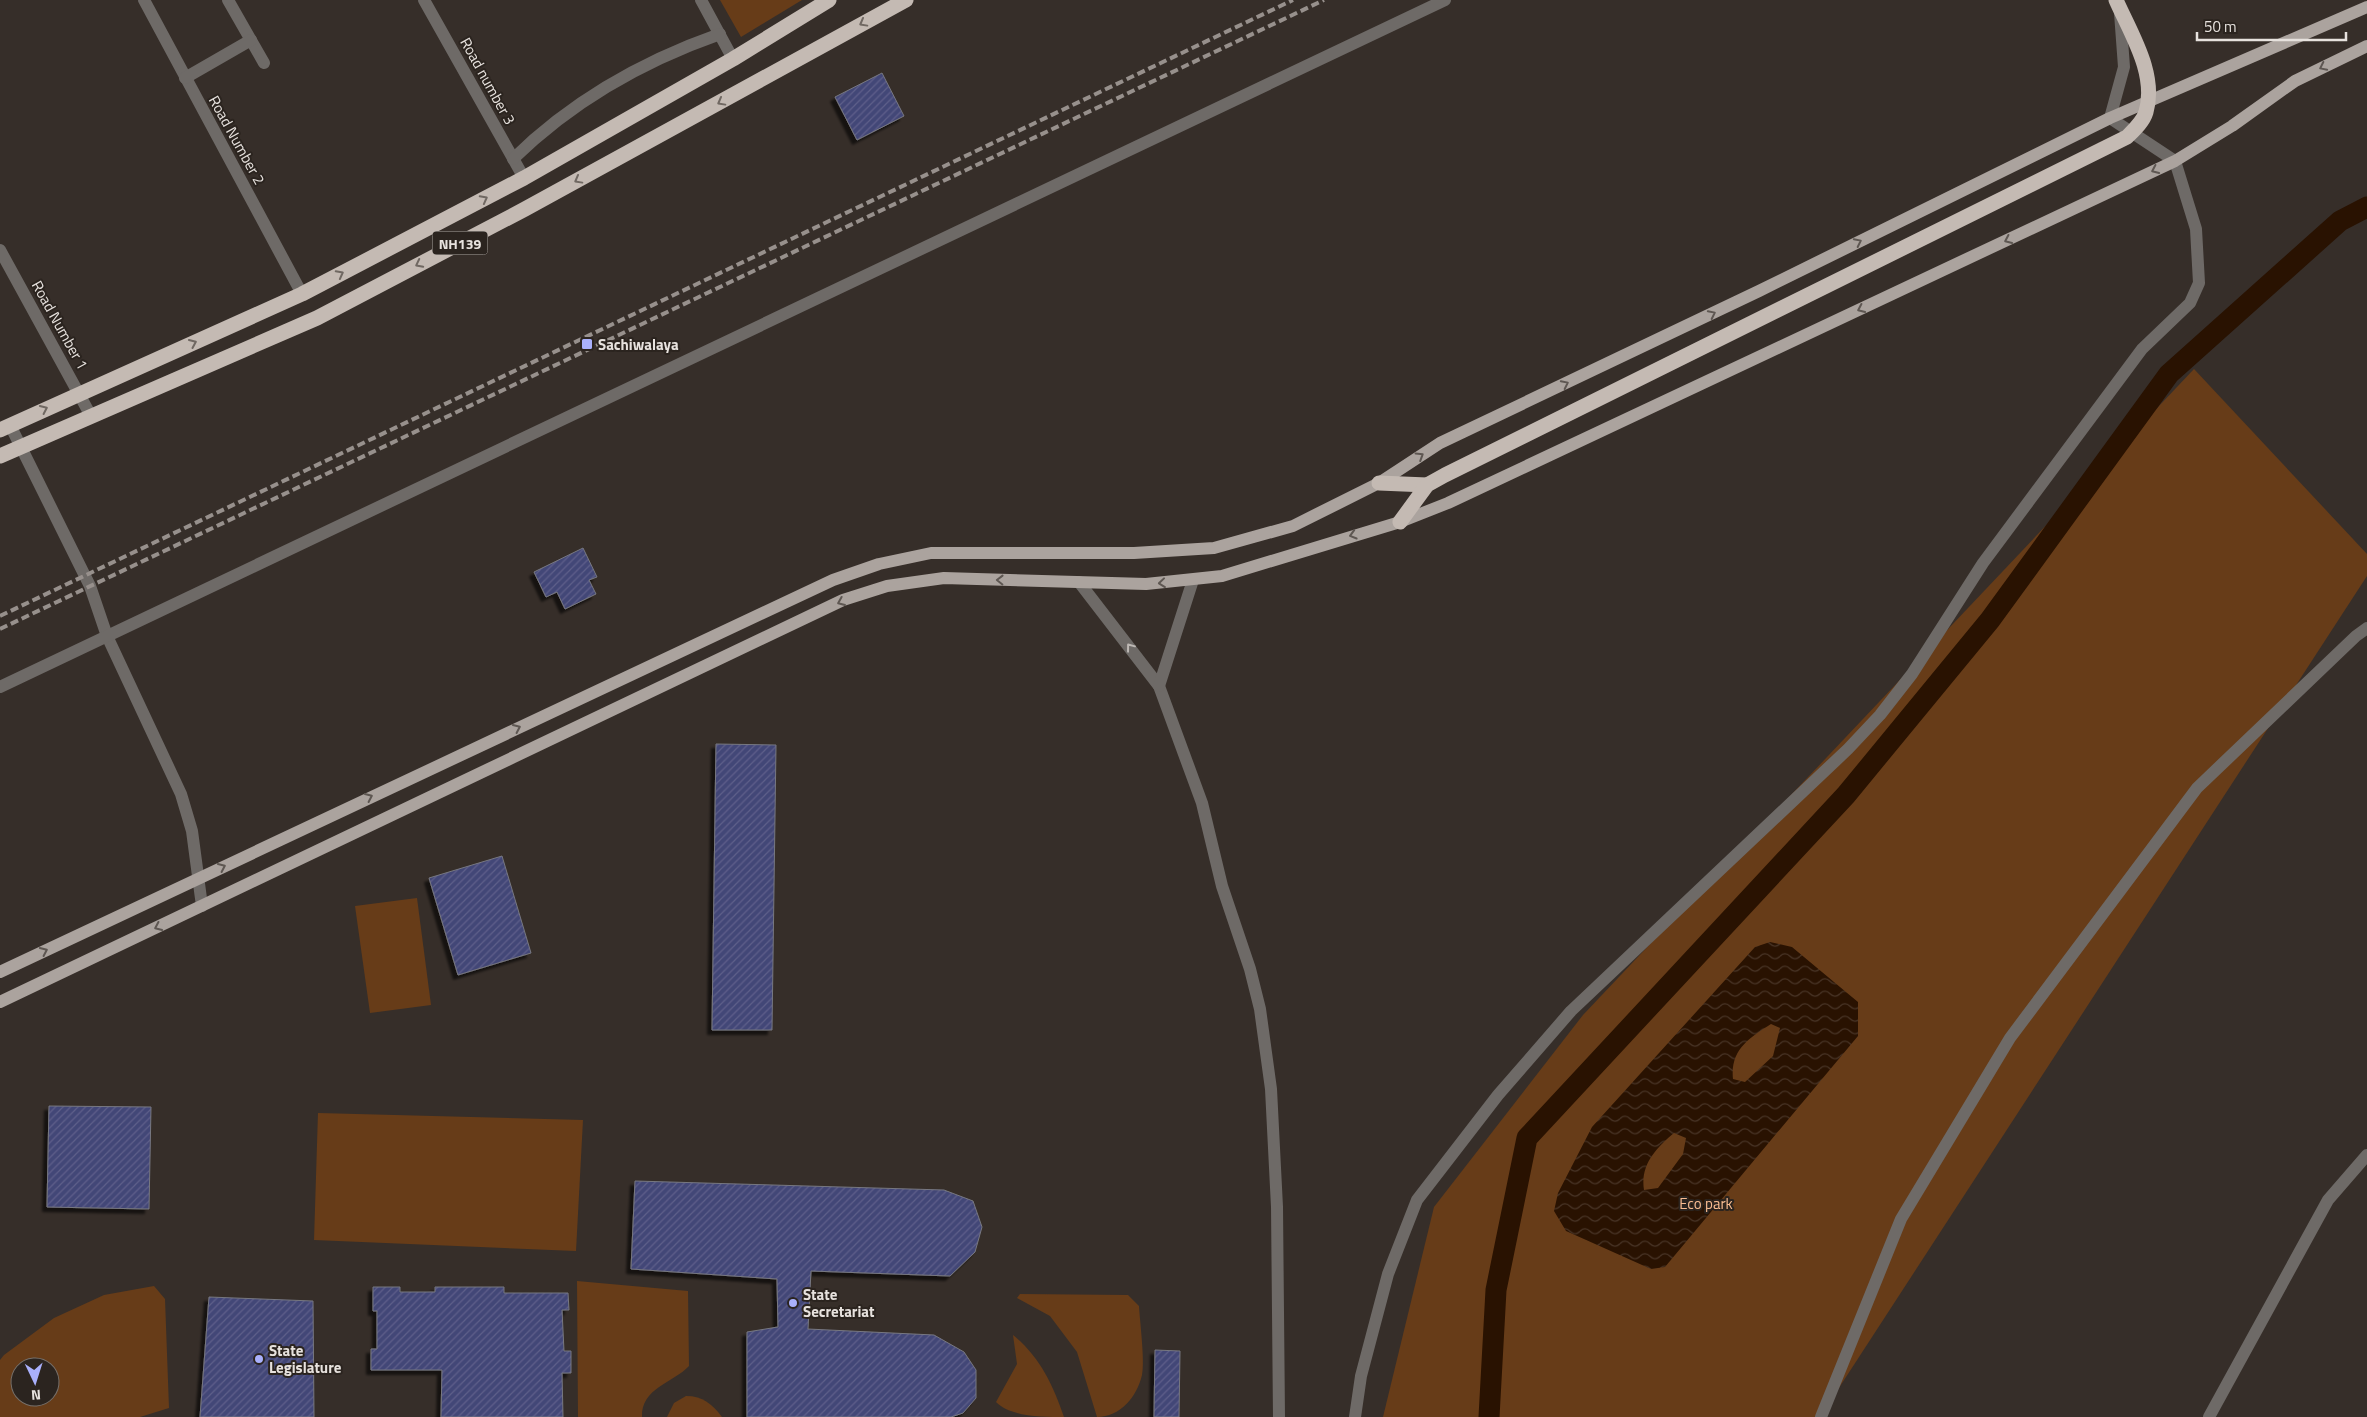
<svg xmlns="http://www.w3.org/2000/svg" width="2367" height="1417" font-family="'Titillium Web',sans-serif">
<style>
.green{fill:#673c18;fill-rule:evenodd}
.water{fill:url(#water-waves);fill-rule:evenodd}
.lines{fill:none;stroke-linecap:round;stroke-linejoin:round}
.canal{stroke:#291201;stroke-width:21}
.building{fill:url(#building-hatch);stroke:#777881;filter:url(#shadow)}
.minor{stroke:#6e6a67;stroke-width:12}
.major{stroke:#aba39e;stroke-width:12}
.highway{stroke:#c4bab3;stroke-width:15}
.rail{stroke:#97908c;stroke-width:4;stroke-dasharray:8 4;stroke-linecap:butt}
.oneway{stroke:#706862}
.oneway2{stroke:#5e5752}
.oneway3{stroke:#bdb8b4}
.poi-dot{fill:#a9b0fc;stroke:#2b241f;stroke-width:2}
.labels{text-anchor:middle;dominant-baseline:central;stroke-width:4;stroke-linejoin:round;paint-order:stroke}
.shield{fill:#2b241f;stroke:#afa9a5;stroke-width:1}
.shield-label{font-size:14px;font-weight:bold;fill:#e7e2de}
.street-label{font-size:15px;fill:#e7e2de;stroke:#2b241f}
.poi-label{font-size:15px;font-weight:bold;fill:#e7e2de;stroke:#2b241f;text-anchor:start}
.park-label{font-size:15px;fill:#f8bc91;stroke:#2b241f}
</style>
<defs>
<pattern id="water-waves" width="16" height="10" patternUnits="userSpaceOnUse" patternTransform="scale(1.25)"><rect width="16" height="10" fill="#291201"/><path d="M0 5q4-4 8 0t8 0" fill="none" stroke="#483426"/></pattern>
<pattern id="building-hatch" width="6" height="6" patternUnits="userSpaceOnUse" patternTransform="scale(1.25)"><rect width="6" height="6" fill="#434677"/><path d="M-1 1l2-2M0 6l6-6M5 7l2-2" fill="none" stroke="#5e608a"/></pattern>
<filter id="shadow"><feDropShadow dx="-4.5" dy="4.5" stdDeviation="1" flood-color="#0009"/></filter>
</defs>
<rect width="100%" height="100%" fill="#362e29"/>
<!-- green -->
<g class="green">
<path d="M 720,0 L 802,0 L 741,37 Z"/>
<path d="M 2194,369 L 2367,554 L 2367,576 L 1820,1417 L 1383,1417 L 1434,1207 L 1583,1015 Z"/>
<path d="M 417,898 L 431,1005 L 370,1013 L 355,906 Z"/>
<path d="M 318,1113 L 583,1120 L 576,1251 L 314,1240 Z"/>
<path d="M 577,1281 L 688,1291 L 689,1366 C 673,1383 641,1388 642,1417 L 578,1417 Z"/>
<path d="M 154,1286 L 165,1299 L 169,1408 L 140,1417 L 0,1417 L 0,1360 L 4,1355 L 54,1318 L 104,1295 ZM 20,1367 L 50,1367 L 50,1397 L 20,1397 Z"/>
<path d="M 1020,1294 L 1128,1295 L 1139,1306 C 1140,1323 1145,1361 1142,1375 C 1137,1397 1120,1417 1097,1417 L 1077,1352 L 1050,1316 L 1017,1298 Z"/>
<path d="M 1013,1335 C 1040,1357 1053,1385 1064,1417 C 1042,1417 1011,1417 996,1402 L 1017,1364 Z"/>
<path d="M 686,1396 C 703,1396 712,1404 722,1417 L 667,1417 L 674,1403 Z"/>
</g>
<!-- water -->
<path class="water" d="M 1770,942 L 1792,947 L 1858,1002 L 1858,1036 L 1665,1267 L 1651,1269 L 1566,1231 L 1554,1211 L 1558,1193 L 1592,1127 L 1755,947 ZM 1771,1024 L 1780,1028 L 1773,1056 L 1745,1082 L 1733,1079 C 1730,1050 1749,1038 1771,1024 ZM 1674,1133 L 1686,1138 L 1683,1154 L 1658,1188 L 1644,1190 C 1640,1165 1656,1148 1674,1133 Z"/>
<g class="lines">
<!-- canal -->
<path class="canal" d="M 1489,1417 L 1496,1290 L 1527,1138 L 1846,795 L 1990,620 L 2169,374 L 2340,221 L 2367,207"/>
</g>
<!-- building -->
<g class="building">
<path d="M 882,73 L 904,116 L 857,140 L 835,97 Z"/>
<path d="M 583,548 L 597,577 L 589,580 L 596,594 L 565,609 L 557,592 L 546,597 L 534,572 Z"/>
<path d="M 716,744 L 776,745 L 772,1030 L 712,1030 Z"/>
<path d="M 502,856 L 531,953 L 458,975 L 429,878 Z"/>
<path d="M 49,1106 L 151,1107 L 149,1209 L 47,1207 Z"/>
<path d="M 635,1181 L 944,1190 L 973,1201 L 982,1227 L 975,1252 L 950,1276 L 811,1271 L 808,1329 L 934,1335 L 964,1352 L 976,1370 L 976,1398 L 963,1413 L 951,1417 L 747,1417 L 747,1332 L 778,1327 L 777,1279 L 631,1269 Z"/>
<path d="M 373,1287 L 400,1287 L 400,1292 L 435,1292 L 435,1287 L 504,1287 L 504,1293 L 568,1293 L 569,1310 L 562,1310 L 564,1351 L 571,1351 L 571,1373 L 562,1373 L 563,1417 L 441,1417 L 442,1370 L 371,1370 L 371,1349 L 377,1349 L 377,1311 L 373,1311 Z"/>
<path d="M 209,1297 L 313,1301 L 314,1417 L 200,1417 Z"/>
<path d="M 1155,1350 L 1180,1351 L 1179,1417 L 1154,1417 Z"/>
</g>
<g class="lines">
<!-- minor -->
<g class="minor">
<path d="M 144,0 L 302,294"/>
<path d="M 228,0 L 264,63"/>
<path d="M 424,0 L 524,178"/>
<path d="M 701,0 L 733,59"/>
<path d="M 185,78 L 251,40"/>
<path d="M 513,159 C 571,102 643,61 720,34"/>
<path d="M 0,250 L 91,416"/>
<path d="M 10,425 L 90,586 L 107,636 L 181,794 L 192,831 L 202,906"/>
<path d="M 1079,582 L 1159,686 L 1202,803 L 1222,886 L 1250,969 L 1260,1009 L 1271,1089 L 1277,1207 L 1279,1417"/>
<path d="M 1159,686 L 1193,580"/>
<path d="M 0,687 L 1445,0"/>
<path d="M 1355,1417 L 1361,1376 L 1388,1274 L 1417,1200 L 1498,1095 L 1571,1011 L 1848,749 L 1880,715 L 1912,674 L 1983,563 L 2142,349 L 2190,303 L 2199,283 L 2196,229 L 2175,161 L 2110,118 L 2124,67 L 2120,13"/>
<path d="M 1821,1417 L 1901,1219 L 2010,1038 L 2197,788 L 2356,636 L 2367,628"/>
<path d="M 2209,1417 L 2328,1200 L 2367,1155"/>
</g>
<!-- major -->
<g class="major">
<path d="M 0,972 L 833,580 L 879,564 L 931,553 L 1134,553 L 1214,548 L 1293,526 L 1379,483 L 1440,443 L 1759,291 L 2110,118 L 2367,7"/>
<path d="M 0,1002 L 843,600 L 887,586 L 944,578 L 1146,584 L 1222,576 L 1400,522 L 1448,503 L 2175,161 L 2232,126 L 2295,81 L 2367,46"/>
</g>
<!-- highway -->
<g class="highway">
<path d="M 0,430 L 302,294 L 524,178 L 733,59 L 829,0"/>
<path d="M 0,456 L 317,318 L 525,209 L 906,0"/>
<path d="M 1379,483 L 1427,485"/>
<path d="M 1400,522 L 1427,485 L 1445,475 L 2127,137 C 2134,130 2143,122 2146,112 C 2157,74 2131,34 2116,0"/>
</g>
<!-- rail -->
<g class="rail">
<path d="M 0,616 L 1293,0"/>
<path d="M 0,629 L 1324,0"/>
</g>
</g>
<!-- one-way arrows -->
<defs><path id="oneway-chevron" d="M-2-3.5L2.5 0L-2 3.5" fill="none" stroke-width="1.6" stroke-linecap="round" stroke-linejoin="round" transform="scale(1.25)"/></defs>
<g class="oneway">
<use href="#oneway-chevron" transform="translate(863 23) rotate(151)"/>
<use href="#oneway-chevron" transform="translate(721 102) rotate(151)"/>
<use href="#oneway-chevron" transform="translate(578 180) rotate(151)"/>
<use href="#oneway-chevron" transform="translate(484 199) rotate(-28)"/>
<use href="#oneway-chevron" transform="translate(419 264) rotate(153)"/>
<use href="#oneway-chevron" transform="translate(340 274) rotate(-28)"/>
<use href="#oneway-chevron" transform="translate(193 343) rotate(-24)"/>
<use href="#oneway-chevron" transform="translate(44 409) rotate(-25)"/>
</g>
<g class="oneway2">
<use href="#oneway-chevron" transform="translate(2323 67) rotate(154)"/>
<use href="#oneway-chevron" transform="translate(2155 170) rotate(155)"/>
<use href="#oneway-chevron" transform="translate(2008 240) rotate(155)"/>
<use href="#oneway-chevron" transform="translate(1858 242) rotate(-26)"/>
<use href="#oneway-chevron" transform="translate(1861 309) rotate(155)"/>
<use href="#oneway-chevron" transform="translate(1712 314) rotate(-26)"/>
<use href="#oneway-chevron" transform="translate(1565 384) rotate(-26)"/>
<use href="#oneway-chevron" transform="translate(1420 456) rotate(-32)"/>
<use href="#oneway-chevron" transform="translate(1353 535) rotate(164)"/>
<use href="#oneway-chevron" transform="translate(1000 580) rotate(-179)"/>
<use href="#oneway-chevron" transform="translate(1162 583) rotate(174)"/>
<use href="#oneway-chevron" transform="translate(841 602) rotate(157)"/>
<use href="#oneway-chevron" transform="translate(517 728) rotate(-25)"/>
<use href="#oneway-chevron" transform="translate(369 797) rotate(-25)"/>
<use href="#oneway-chevron" transform="translate(222 867) rotate(-25)"/>
<use href="#oneway-chevron" transform="translate(158 927) rotate(155)"/>
<use href="#oneway-chevron" transform="translate(44 951) rotate(-25)"/>
</g>
<use class="oneway3" href="#oneway-chevron" transform="translate(1130 647) rotate(-127)"/>
<!-- markers -->
<g class="poi-dot">
<rect x="581" y="338" width="12" height="12" rx="2.5"/>
<circle cx="793" cy="1303" r="5"/>
<circle cx="259" cy="1359" r="5"/>
</g>
<g class="labels">
<!-- shield labels -->
<rect class="shield" x="432.5" y="231.5" width="55" height="23" rx="4"/>
<g class="shield-label">
<text x="460" y="243">NH139</text>
</g>
<!-- street labels -->
<g class="street-label">
<text transform="translate(488 81) rotate(61)">Road number 3</text>
<text transform="translate(237 140) rotate(61)">Road Number 2</text>
<text transform="translate(60 325) rotate(61)">Road Number 1</text>
</g>
<!-- poi labels -->
<g class="poi-label">
<text x="598" y="344">Sachiwalaya</text>
<text x="803" y="1294">State<tspan x="803" dy="17">Secretariat</tspan></text>
<text x="269" y="1350">State<tspan x="269" dy="17">Legislature</tspan></text>
</g>
<!-- park labels -->
<g class="park-label">
<text x="1706" y="1203">Eco park</text>
</g>
</g>
<!-- north arrow -->
<g transform="translate(35 1382) rotate(176)"><circle r="24" fill="#2b241f" stroke="#76706b"/>
<path d="M0-4L9 19L0 12L-9 19Z" fill="#a9b0fc"/>
<text y="-8" font-size="14" font-weight="bold" text-anchor="middle" fill="#e7e2de">N</text>
</g>
<!-- scale -->
<path d="M2197 32v8h149v-8" fill="none" stroke="#e7e2de" stroke-width="2.5"/>
<text x="2204" y="32" font-size="15" fill="#e7e2de" stroke="#2b241f" stroke-width="4" paint-order="stroke">50 m</text>
</svg>
